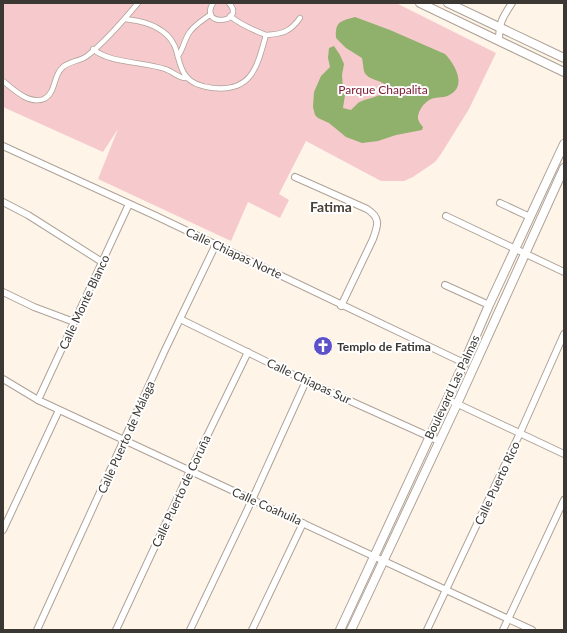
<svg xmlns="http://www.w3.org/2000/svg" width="567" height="633" font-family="Lato,sans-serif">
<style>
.green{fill:#f6c9cd}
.water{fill:#8fb16b}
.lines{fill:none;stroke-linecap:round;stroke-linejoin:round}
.pedestrian-casing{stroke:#ada297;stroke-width:6}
.minor-casing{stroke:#ada297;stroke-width:8}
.tertiary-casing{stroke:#ada297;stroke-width:10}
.pedestrian{stroke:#fff;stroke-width:4.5}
.minor{stroke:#fff;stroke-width:6}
.tertiary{stroke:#fff;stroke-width:8}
.labels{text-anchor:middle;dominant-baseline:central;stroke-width:4;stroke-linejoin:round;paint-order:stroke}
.park-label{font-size:12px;fill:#801e36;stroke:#fff}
.street-label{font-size:12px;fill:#3b3732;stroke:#fff}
.poi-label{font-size:12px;font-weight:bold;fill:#3b3732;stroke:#fff;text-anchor:start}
.quarter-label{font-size:14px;font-weight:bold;fill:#4a4137;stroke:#fff}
</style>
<rect width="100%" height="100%" fill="#fff4e8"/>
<!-- green -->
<path class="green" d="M 3,3 L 396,3 L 496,53 L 469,109 L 441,154 L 435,162 L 413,177 L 404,181 L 381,181 L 306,141 L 279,194 L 289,200 L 280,218 L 248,202 L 231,241 L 98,179 L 118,129 L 103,152 L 3,107 Z"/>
<!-- water -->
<path class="water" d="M 355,17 L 390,30 L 445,54 C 454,63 467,85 451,94 C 444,99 438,96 431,99 C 424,102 417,112 418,119 C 419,122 421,125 423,127 L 422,130 L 396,135 L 378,141 L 362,143 L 346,137 L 329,123 L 318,118 L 315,115 L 313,107 L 314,92 L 321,76 L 330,67 L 328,58 L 329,48 L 334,46 L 340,55 L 344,64 L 342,75 L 343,89 L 345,95 L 343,108 L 351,110 C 353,108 356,105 358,103 C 368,97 382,98 388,88 C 382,78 368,82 364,71 C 363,67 363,62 362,58 L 346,48 L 336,38 C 335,22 340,21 355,17 Z"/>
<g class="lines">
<defs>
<g id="pedestrian">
<path d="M 213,3 C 198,28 247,23 229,3"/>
<path d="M 230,16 C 241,25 253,30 266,35"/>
<path d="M 125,19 C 141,21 155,24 167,35 C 180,47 176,64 186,76 C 192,84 203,87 213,88 C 252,92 257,67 266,35 C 282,34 290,32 300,18"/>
<path d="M 93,49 C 108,63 145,62 165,69 C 173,71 178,79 187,78"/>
<path d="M 178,56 C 183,49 184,41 189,33 C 194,25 203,20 211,14"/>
<path d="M 3,81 C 13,89 29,105 44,99 C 56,93 53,76 62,68 C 68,61 79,62 87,56 C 105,42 123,21 138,3"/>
</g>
<g id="minor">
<path d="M 499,41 C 499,23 502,18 512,3"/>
<path d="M 3,146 L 156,216 L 464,363"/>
<path d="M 295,177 L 367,209 C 381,218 378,225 373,239 L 341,306"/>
<path d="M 3,202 L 28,215 L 102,262"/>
<path d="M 500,203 L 530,217"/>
<path d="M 446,216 L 564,272"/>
<path d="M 445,285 L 489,305"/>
<path d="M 3,292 L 34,307 L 74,322"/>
<path d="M 180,319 L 306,381 L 439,441"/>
<path d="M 3,379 L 38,400 L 532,630"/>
<path d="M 447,399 L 564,454"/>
<path d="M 38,400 L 129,204"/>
<path d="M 3,530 L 59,410"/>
<path d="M 37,630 L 165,350 L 216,244"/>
<path d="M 116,630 L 190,471 L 248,352"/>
<path d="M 190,630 L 252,500 L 306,381"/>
<path d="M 252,630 L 303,523"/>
<path d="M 427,630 L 520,433 L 564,334"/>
<path d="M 503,630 L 564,500"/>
</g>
<g id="tertiary">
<path d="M 420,3 L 564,72"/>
<path d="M 448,3 L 564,58"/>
<path d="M 340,630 L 464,363 L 489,305 L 564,144"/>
<path d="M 351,630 L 457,404 L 564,168"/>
</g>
</defs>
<!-- pedestrian casing -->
<use href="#pedestrian" class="pedestrian-casing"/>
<!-- minor casing -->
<use href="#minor" class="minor-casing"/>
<!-- tertiary casing -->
<use href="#tertiary" class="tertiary-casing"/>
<!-- pedestrian -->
<use href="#pedestrian" class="pedestrian"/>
<!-- minor -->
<use href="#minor" class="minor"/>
<!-- tertiary -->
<use href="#tertiary" class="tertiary"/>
</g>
<!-- icons -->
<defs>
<symbol id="church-disc" viewBox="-11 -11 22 22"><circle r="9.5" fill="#5d51ca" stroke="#fff"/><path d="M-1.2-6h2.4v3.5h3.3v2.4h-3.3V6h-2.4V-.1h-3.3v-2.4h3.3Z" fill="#fff"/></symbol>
</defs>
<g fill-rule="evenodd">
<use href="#church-disc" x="312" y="335" width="22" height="22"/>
</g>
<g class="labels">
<!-- park labels -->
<g class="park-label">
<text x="383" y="89">Parque Chapalita</text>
</g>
<!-- street labels -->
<g class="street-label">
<text transform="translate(234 253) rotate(25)">Calle Chiapas Norte</text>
<text transform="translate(84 302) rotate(-65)">Calle Monte Blanco</text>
<text transform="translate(309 381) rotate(25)">Calle Chiapas Sur</text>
<text transform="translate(452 387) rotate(-65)">Boulevard Las Palmas</text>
<text transform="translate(126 437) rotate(-66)">Calle Puerto de Málaga</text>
<text transform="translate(497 483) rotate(-65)">Calle Puerto Rico</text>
<text transform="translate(181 491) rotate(-65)">Calle Puerto de Coruña</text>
<text transform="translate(267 506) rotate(24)">Calle Coahuila</text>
</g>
<!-- poi labels -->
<g class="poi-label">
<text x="337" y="346">Templo de Fatima</text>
</g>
<!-- quarter labels -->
<g class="quarter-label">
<text x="331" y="206">Fatima</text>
</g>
</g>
<!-- border -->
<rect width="567" height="633" fill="none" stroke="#3b3732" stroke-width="8"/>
</svg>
